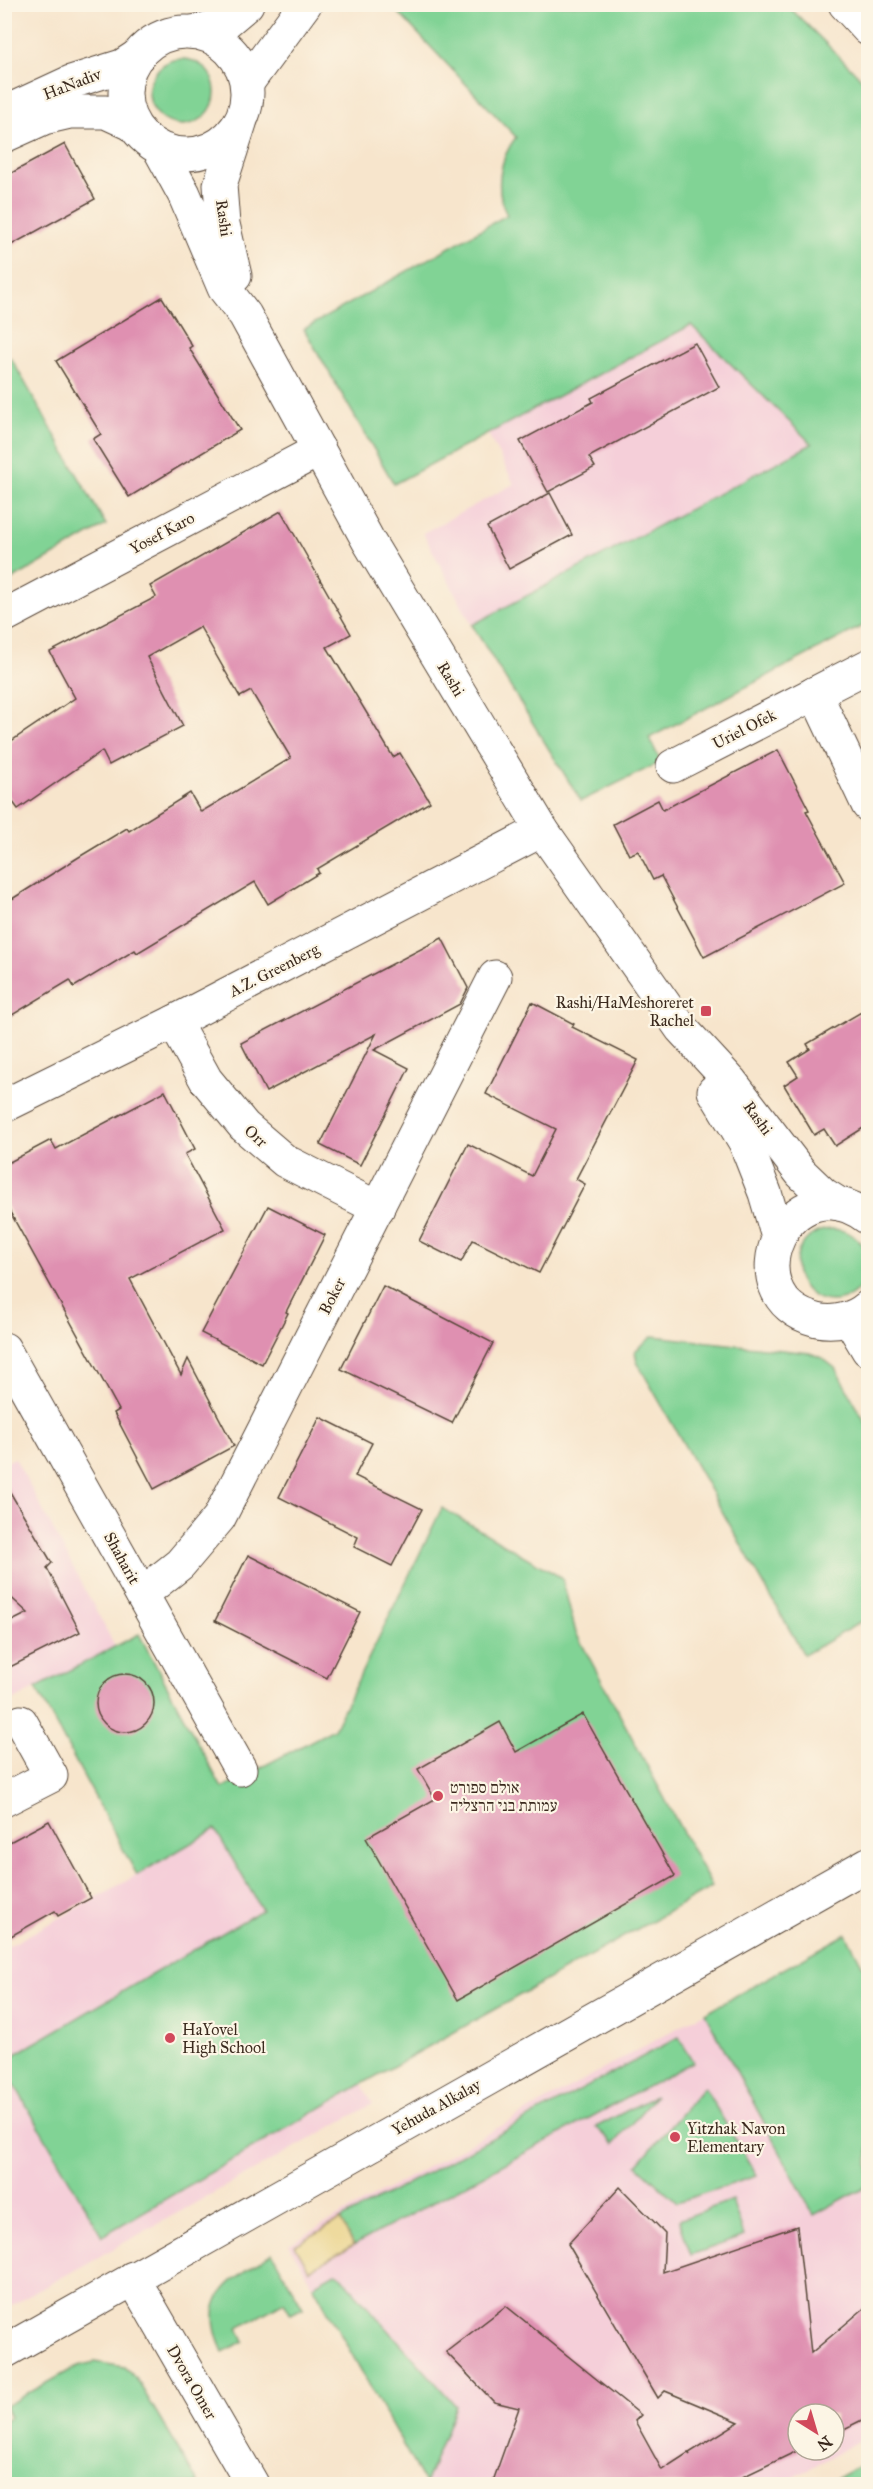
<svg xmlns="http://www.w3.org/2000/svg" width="873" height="2489" font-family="'IM FELL Great Primer','Frank Ruhl Libre',serif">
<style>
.built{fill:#f5cfd9;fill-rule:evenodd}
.green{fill:#81d395;stroke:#5e7e5a;stroke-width:1.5}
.sand{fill:#eeda9e;stroke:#94825e;stroke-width:1.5}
.building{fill:#df90b1}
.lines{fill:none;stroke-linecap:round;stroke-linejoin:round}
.minor-casing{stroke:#574638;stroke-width:35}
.tertiary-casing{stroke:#574638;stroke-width:35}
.minor{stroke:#fff;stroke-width:33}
.tertiary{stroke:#fff;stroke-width:33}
.poi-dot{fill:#d1495b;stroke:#fcf5e5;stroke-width:2}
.labels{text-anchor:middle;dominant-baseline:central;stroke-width:4.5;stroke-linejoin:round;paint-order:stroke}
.street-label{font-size:16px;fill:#3b2a1e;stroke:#fcf5e5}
.poi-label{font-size:16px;fill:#3b2a1e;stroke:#fcf5e5;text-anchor:start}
</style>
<rect width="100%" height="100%" fill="#fcf5e5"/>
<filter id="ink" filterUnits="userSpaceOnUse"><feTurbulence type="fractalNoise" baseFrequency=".0167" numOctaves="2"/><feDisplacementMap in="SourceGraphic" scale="12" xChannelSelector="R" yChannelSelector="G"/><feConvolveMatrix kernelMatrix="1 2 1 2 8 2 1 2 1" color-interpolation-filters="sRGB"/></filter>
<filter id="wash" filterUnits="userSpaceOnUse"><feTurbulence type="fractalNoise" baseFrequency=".008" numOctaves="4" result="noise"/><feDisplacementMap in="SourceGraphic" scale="24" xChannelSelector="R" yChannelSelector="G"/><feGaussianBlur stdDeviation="1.35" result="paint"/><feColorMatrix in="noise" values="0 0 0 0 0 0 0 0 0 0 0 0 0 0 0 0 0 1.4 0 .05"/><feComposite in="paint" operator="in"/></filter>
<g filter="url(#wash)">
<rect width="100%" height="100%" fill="#f7e5cc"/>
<!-- built -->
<g class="built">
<path d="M 691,325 L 812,445 L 472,625 L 423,533 L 514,484 L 488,434 Z"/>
<path d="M 15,1458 L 115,1646 L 5,1705 L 4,1463 Z"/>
<path d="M 215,1828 L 373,2104 L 5,2309 L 5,1948 L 137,1875 Z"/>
<path d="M 846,1934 L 868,1976 L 868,2436 L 782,2484 L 425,2484 L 289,2244 ZM 798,2414 L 834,2414 L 834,2450 L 798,2450 Z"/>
</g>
<!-- green -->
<g class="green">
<path d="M 391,5 L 787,5 L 868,85 L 868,623 L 649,738 L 661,762 L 581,801 L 472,625 L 812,444 L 691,325 L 394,484 L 304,329 L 507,215 C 494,190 499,159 516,137 Z"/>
<circle cx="182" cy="92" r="33"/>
<path d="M 11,358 L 106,525 L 8,582 L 4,576 L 4,362 Z"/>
<circle cx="832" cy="1265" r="36"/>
<path d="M 653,1336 L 810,1353 L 822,1358 L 835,1368 L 868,1427 L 868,1618 L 804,1655 L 637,1362 L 635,1351 Z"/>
<path d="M 442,1508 L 562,1578 L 576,1633 L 712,1887 L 362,2084 L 102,2236 L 5,2068 L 4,2061 L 262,1910 L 215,1829 L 137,1875 L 36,1688 L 139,1634 L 222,1788 L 334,1729 Z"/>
<path d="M 846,1934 L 868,1976 L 868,2185 L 814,2215 L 705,2013 Z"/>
<path d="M 679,2037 L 693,2062 L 354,2245 L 340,2220 Z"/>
<path d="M 704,2087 L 757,2176 L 677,2202 L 637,2165 Z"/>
<path d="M 655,2096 L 614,2144 L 596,2127 Z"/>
<path d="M 732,2200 L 744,2236 L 691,2255 L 679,2220 Z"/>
<path d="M 272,2253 L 303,2308 L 291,2314 L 284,2302 L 238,2328 L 244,2341 L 223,2352 C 197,2295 230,2282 272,2253 Z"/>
<path d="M 337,2272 L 456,2406 L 425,2484 L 313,2285 Z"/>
<path d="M 95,2362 L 124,2367 L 136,2378 L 199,2484 L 5,2484 L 5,2420 L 10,2417 L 5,2406 L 78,2366 Z"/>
<path d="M 868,2461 L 868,2484 L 826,2484 Z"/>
</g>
<!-- sand -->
<path class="sand" d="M 340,2220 L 354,2245 L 309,2270 L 295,2245 Z"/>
<g id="blocks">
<!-- building -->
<g class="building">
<path d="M 65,144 L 95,199 L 4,249 L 4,177 Z"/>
<path d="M 162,297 L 192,346 L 189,348 L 240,430 L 129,497 L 93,439 L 101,434 L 56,361 Z"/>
<path d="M 695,343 L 719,387 L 589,457 L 595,467 L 548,492 L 520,441 L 593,402 L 591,398 Z"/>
<path d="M 550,493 L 572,535 L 509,569 L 487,527 Z"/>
<path d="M 281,511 L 351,634 L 327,647 L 393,757 L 400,753 L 430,802 L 317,869 L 319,873 L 268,904 L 255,882 L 137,953 L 135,950 L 74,987 L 70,980 L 4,1020 L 4,904 L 79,857 L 127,828 L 129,831 L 190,793 L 201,812 L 291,758 L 251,691 L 240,697 L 200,627 L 147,657 L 183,726 L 109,765 L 102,751 L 18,809 L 4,790 L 4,746 L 75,698 L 50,652 L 156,597 L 150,586 Z"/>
<path d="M 778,750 L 809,810 L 806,811 L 845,883 L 704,957 L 661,876 L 653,880 L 638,851 L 629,855 L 613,824 L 658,800 L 663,810 Z"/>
<path d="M 442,938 L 468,988 L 460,1004 L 374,1050 L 409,1068 L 360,1165 L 320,1145 L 376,1034 L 266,1092 L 241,1043 Z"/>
<path d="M 532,1002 L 574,1024 L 572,1027 L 638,1060 L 576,1179 L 585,1184 L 539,1273 L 473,1240 L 461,1262 L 419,1241 L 468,1144 L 532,1176 L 556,1129 L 486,1094 Z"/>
<path d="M 868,1008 L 868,1125 L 835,1146 L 824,1129 L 814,1135 L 784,1085 L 798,1076 L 789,1062 L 810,1049 L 807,1044 Z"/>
<path d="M 165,1091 L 195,1149 L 185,1154 L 225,1229 L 130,1279 L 181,1375 L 188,1359 L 234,1446 L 154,1489 L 114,1413 L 119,1410 L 4,1201 L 4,1165 L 51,1140 L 56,1149 Z"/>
<path d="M 268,1206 L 325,1235 L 286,1312 L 288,1313 L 262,1364 L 201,1333 Z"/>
<path d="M 383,1286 L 493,1343 L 452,1423 L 341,1369 Z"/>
<path d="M 320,1417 L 372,1443 L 355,1476 L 422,1509 L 392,1566 L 354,1547 L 358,1537 L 279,1497 Z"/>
<path d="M 4,1482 L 52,1563 L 47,1568 L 80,1632 L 4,1670 L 4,1625 L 28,1613 L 4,1591 Z"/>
<path d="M 248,1555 L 360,1612 L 327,1678 L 215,1621 Z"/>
<circle cx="125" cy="1703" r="29"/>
<path d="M 583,1714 L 675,1876 L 458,2000 L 366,1838 L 435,1799 L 418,1769 L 500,1722 L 516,1752 Z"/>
<path d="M 49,1821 L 91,1898 L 58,1916 L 55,1911 L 4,1940 L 4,1845 Z"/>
<path d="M 620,2187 L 665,2233 L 663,2272 L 797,2226 L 811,2353 L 868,2305 L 868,2417 L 834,2434 L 834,2414 L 798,2414 L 799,2450 L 728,2484 L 492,2484 L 519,2408 L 494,2402 L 446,2352 L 506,2306 L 641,2415 L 635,2421 L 662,2470 L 688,2453 L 690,2455 L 689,2453 L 739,2422 L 665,2391 L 658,2398 L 568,2244 Z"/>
</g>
</g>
</g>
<g filter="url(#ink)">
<use href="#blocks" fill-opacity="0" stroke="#574638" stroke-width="1.5"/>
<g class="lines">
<defs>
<g id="minor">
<path d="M 845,4 L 868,29"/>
<path d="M 160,150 L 184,194 L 224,288 L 245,315 L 369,542 L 542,830 L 681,1028 L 731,1082 L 801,1173 L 823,1194 L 839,1204"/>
<path d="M 235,276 L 223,224 L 220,185 L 240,123"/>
<path d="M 4,616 L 319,450"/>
<path d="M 815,693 L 868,805"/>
<path d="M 673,766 L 868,666"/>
<path d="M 174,1022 L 206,1080 L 244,1126 L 285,1161 L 378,1208"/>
<path d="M 714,1091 L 745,1142 L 765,1193 L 778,1237"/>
<path d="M 4,1106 L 174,1022 L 542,830"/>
<path d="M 868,1218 C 789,1157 726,1298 817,1320 C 835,1324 854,1319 868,1307"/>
<path d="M 849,1318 L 868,1350"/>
<path d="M 4,1349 L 240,1769"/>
<path d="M 142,1594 L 180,1564 L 219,1518 L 495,977"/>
<path d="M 4,1800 L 51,1776 L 21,1722"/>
<path d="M 133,2278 L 252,2484"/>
<path d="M 4,2352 L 868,1864"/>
</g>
<g id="tertiary">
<circle cx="186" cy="93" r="61"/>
<path d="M 193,32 L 222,25 L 247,4"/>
<path d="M 247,83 L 305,4"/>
<path d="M 4,113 L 71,82 L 122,66 L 139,55"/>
<path d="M 4,136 L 44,118 L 70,112 L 106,112 L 132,124"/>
</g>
</defs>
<!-- minor casing -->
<use href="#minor" class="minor-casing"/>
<!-- tertiary casing -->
<use href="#tertiary" class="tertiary-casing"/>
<!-- minor -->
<use href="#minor" class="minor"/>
<!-- tertiary -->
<use href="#tertiary" class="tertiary"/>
</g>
</g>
<!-- markers -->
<g class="poi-dot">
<rect x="700" y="1005" width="12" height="12" rx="3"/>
<circle cx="438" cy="1796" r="6"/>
<circle cx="170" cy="2038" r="6"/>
<circle cx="675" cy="2137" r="6"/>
</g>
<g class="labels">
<!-- street labels -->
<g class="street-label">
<text transform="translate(72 84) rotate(-21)">HaNadiv</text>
<text transform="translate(224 218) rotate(82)">Rashi</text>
<text transform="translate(162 533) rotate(-28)">Yosef Karo</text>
<text transform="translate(451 679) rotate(59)">Rashi</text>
<text transform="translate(744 729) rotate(-27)">Uriel Ofek</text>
<text transform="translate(274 970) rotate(-27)">A.Z. Greenberg</text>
<text transform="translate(758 1118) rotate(54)">Rashi</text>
<text transform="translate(256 1136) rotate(42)">Orr</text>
<text transform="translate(332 1296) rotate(-63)">Boker</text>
<text transform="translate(122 1558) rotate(61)">Shaharit</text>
<text transform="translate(436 2107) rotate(-29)">Yehuda Alkalay</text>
<text transform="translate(192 2382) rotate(60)">Dvora Omer</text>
</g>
<!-- poi labels -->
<g class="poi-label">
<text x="694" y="1002" text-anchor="end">Rashi/HaMeshoreret<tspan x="694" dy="18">Rachel</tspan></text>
<text x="450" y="1787">אולם ספורט<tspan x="450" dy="18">עמותת בני הרצליה</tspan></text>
<text x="182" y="2029">HaYovel<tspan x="182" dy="18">High School</tspan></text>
<text x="687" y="2128">Yitzhak Navon<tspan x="687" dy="18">Elementary</tspan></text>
</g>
</g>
<!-- margin -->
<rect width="873" height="2489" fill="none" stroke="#fcf5e5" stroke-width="24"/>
<!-- north arrow -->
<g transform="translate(816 2432) rotate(143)"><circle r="28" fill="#fcf5e5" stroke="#afa495" stroke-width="1.5"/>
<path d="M0-4.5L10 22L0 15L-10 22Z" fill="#d1495b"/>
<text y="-9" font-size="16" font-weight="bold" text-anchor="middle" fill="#3b2a1e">N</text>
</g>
</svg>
